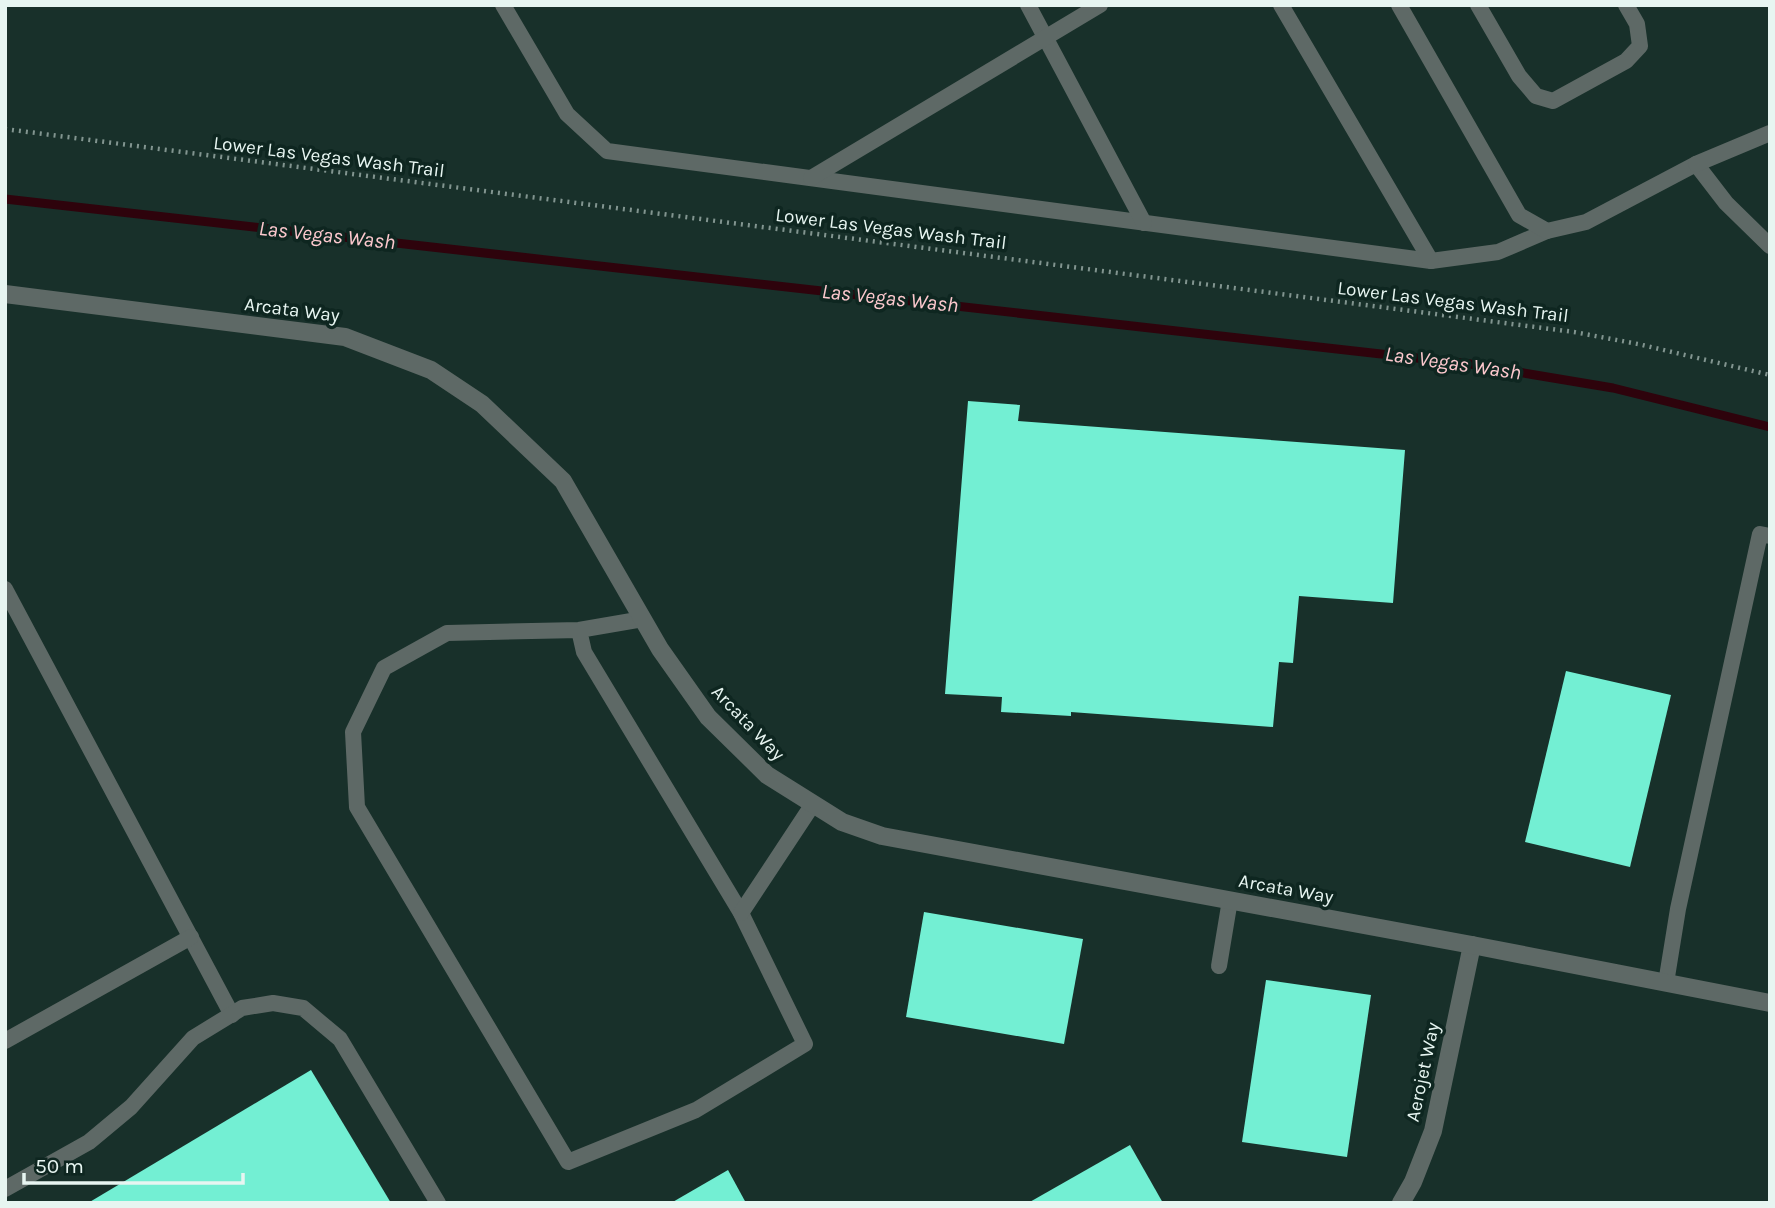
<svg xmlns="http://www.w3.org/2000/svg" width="1775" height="1208" font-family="Karla,sans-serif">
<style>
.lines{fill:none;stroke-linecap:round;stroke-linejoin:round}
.stream{stroke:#2e030c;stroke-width:9}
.building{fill:#73efd3}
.path{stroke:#829590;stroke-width:4.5;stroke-dasharray:2 5;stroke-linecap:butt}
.service{stroke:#5e6966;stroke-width:16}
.minor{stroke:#5e6966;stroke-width:18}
.tertiary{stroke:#5e6966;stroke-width:18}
.labels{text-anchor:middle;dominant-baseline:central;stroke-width:7;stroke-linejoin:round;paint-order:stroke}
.street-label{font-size:19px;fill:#e7f5f1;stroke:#0e2620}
.water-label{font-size:21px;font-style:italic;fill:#fdc9ce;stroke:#0e2620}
</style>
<rect width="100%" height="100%" fill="#18302a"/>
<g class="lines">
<!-- stream -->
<path class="stream" d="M 5,199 L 1470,364 L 1613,388 L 1770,427"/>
</g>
<!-- building -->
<g class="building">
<path d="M 968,401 L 1020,405 L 1018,421 L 1405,450 L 1393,603 L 1299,596 L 1293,663 L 1279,662 L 1273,727 L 1071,712 L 1071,716 L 1001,712 L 1002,697 L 945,694 Z"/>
<path d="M 1566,671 L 1671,695 L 1630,867 L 1525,842 Z"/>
<path d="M 924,912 L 1083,939 L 1064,1044 L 906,1017 Z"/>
<path d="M 1266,980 L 1371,995 L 1347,1157 L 1242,1142 Z"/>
<path d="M 311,1070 L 391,1203 L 88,1203 Z"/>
<path d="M 1130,1145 L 1163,1203 L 1028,1203 Z"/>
<path d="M 728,1170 L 746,1203 L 671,1203 Z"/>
</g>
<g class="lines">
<!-- path -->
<path class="path" d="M 5,129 L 1574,332 L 1638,344 L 1770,375"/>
<!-- service -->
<g class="service">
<path d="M 503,5 L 567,114 L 607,151 L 1431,261 L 1498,252 L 1547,231"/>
<path d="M 1028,5 L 1144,223"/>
<path d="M 1281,5 L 1431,261"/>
<path d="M 1399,5 L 1519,215 L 1547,231 L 1586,222 L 1696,164 L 1726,203 L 1770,246"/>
<path d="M 1478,5 L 1519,76 L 1536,96 L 1553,101 L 1626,61 L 1640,46 L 1637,24 L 1626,5"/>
<path d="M 1696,164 L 1770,133"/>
<path d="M 811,178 L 1100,5"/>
<path d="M 5,589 L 232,1015"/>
<path d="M 579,630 L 584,652 L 741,913 L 805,1044 L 696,1110 L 568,1162 L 357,807 L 353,732 L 384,668 L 447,633 L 579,630 L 643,619"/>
<path d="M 741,913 L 813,804"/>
<path d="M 1219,966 L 1230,900"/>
<path d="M 1666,983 L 1678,909 L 1760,534 L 1770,536"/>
<path d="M 5,1041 L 191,937"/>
<path d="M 5,1189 L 89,1142 L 131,1107 L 193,1038 L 242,1008 L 273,1003 L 303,1008 L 340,1039 L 438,1203"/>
</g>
<!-- minor -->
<path class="minor" d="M 1401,1203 L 1413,1182 L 1433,1131 L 1472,945"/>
<!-- tertiary -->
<path class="tertiary" d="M 5,294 L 345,337 L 431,370 L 482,404 L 563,481 L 660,649 L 708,717 L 767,775 L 842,822 L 882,836 L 1472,945 L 1770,1003"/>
</g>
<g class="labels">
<!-- street labels -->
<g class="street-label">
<text transform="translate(329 157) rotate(7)">Lower Las Vegas Wash Trail</text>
<text transform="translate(891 229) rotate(7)">Lower Las Vegas Wash Trail</text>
<text transform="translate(1453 302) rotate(7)">Lower Las Vegas Wash Trail</text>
<text transform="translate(292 310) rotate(7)">Arcata Way</text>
<text transform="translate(748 723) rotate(46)">Arcata Way</text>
<text transform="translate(1286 889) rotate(10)">Arcata Way</text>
<text transform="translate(1423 1072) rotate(-78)">Aerojet Way</text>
</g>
<!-- water labels -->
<g class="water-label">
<text transform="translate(327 235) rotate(6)">Las Vegas Wash</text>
<text transform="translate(890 298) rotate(6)">Las Vegas Wash</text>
<text transform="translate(1453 363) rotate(8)">Las Vegas Wash</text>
</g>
</g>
<!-- border -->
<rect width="1775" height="1208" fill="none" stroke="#e7f5f1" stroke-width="14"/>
<!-- scale -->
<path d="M24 1173v10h219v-10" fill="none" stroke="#e7f5f1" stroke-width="3.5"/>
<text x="35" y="1173" font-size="21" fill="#e7f5f1" stroke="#0e2620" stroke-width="5" paint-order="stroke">50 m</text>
</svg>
